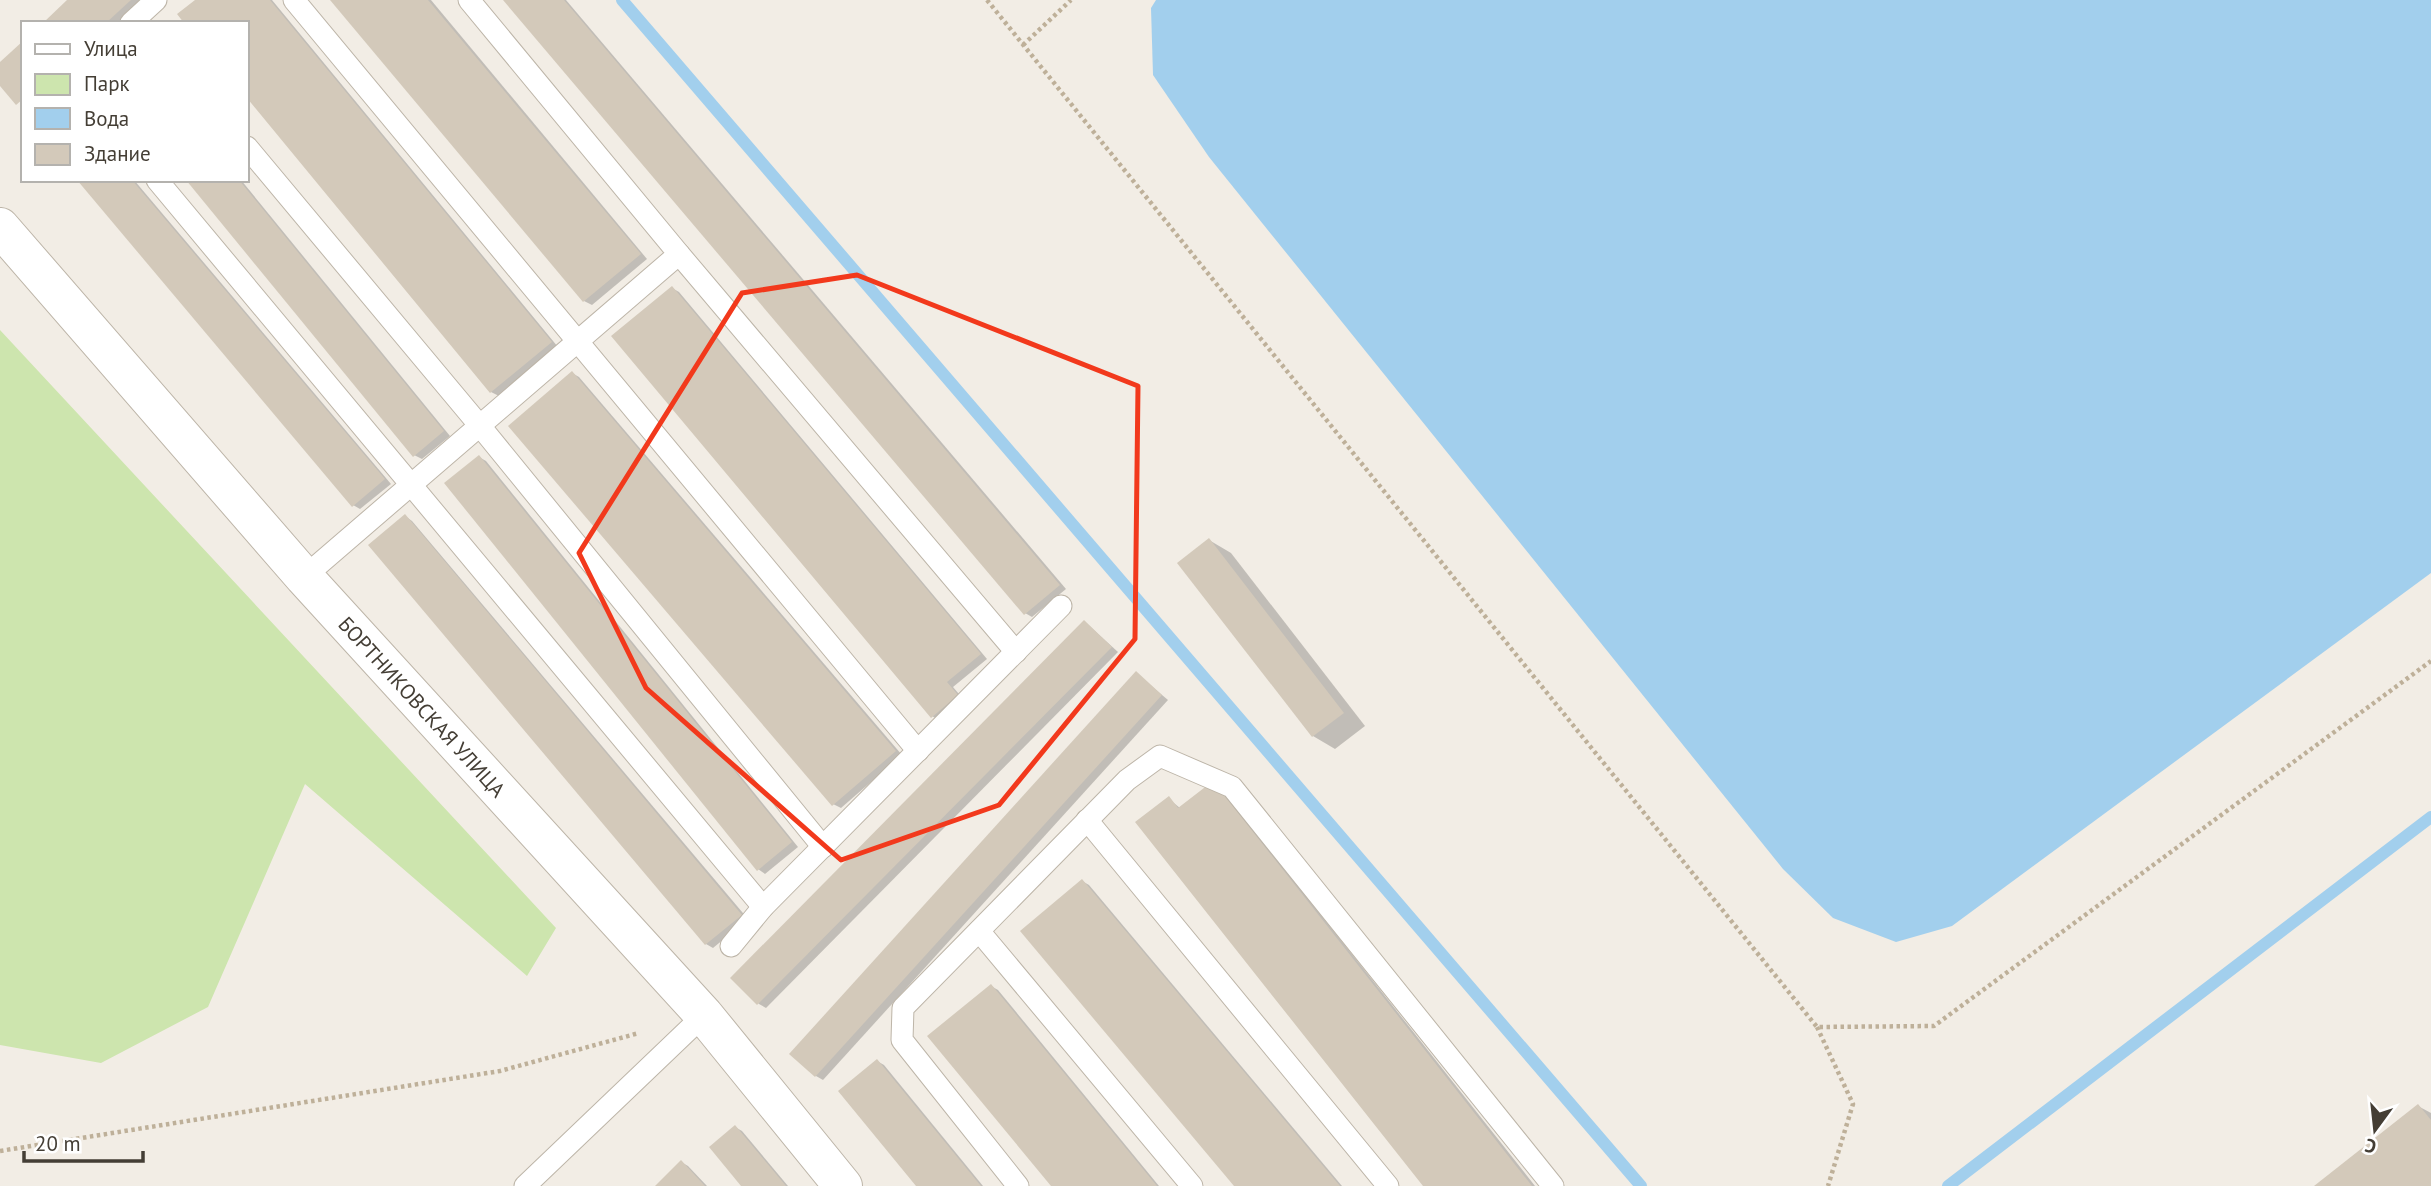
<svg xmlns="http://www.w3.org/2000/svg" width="2431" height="1186" font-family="'PT Sans',sans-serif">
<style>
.green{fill:#cde5ae}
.water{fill:#a2cfed}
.shadow{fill:#0003}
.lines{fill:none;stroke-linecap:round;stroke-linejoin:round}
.stream{stroke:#a2cfed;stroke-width:12}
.building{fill:#d3c9ba}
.lane-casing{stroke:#bdb5a8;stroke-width:23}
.street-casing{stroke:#bdb5a8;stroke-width:40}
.path{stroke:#beb099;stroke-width:4.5;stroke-dasharray:3.5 3.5;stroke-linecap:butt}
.lane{stroke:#fff;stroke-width:21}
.street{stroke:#fff;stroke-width:38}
.marked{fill:none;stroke:#f2391c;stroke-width:5;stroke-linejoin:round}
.labels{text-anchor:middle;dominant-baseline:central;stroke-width:5;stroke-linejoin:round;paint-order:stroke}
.street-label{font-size:21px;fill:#443e35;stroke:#fff}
</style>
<rect width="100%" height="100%" fill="#f2ede5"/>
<!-- green -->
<path class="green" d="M 0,330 L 556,928 L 527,976 L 305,784 L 208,1007 L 101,1063 L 0,1045 Z"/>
<!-- water -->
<path class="water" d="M 1156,0 L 2431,0 L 2431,573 L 1952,926 L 1896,942 L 1833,918 L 1783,869 L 1209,157 L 1153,75 L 1151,8 Z"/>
<!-- shadow -->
<g class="shadow">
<path d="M 70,0 L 142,0 L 117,23 L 45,23 Z"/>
<path d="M 197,0 L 272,0 L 558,347 L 499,396 L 491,392 L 247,96 L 247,23 Z"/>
<path d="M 332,0 L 431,0 L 647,259 L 592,305 L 584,301 Z"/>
<path d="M 505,0 L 566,0 L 1066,589 L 1032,617 L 1025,613 Z"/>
<path d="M 79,180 L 134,180 L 391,484 L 360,509 L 353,505 Z"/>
<path d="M 189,180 L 241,180 L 450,436 L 422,459 L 414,455 Z"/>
<path d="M 672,288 L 679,292 L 987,659 L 953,687 L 964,700 L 940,721 L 932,716 Z"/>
<path d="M 572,373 L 579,377 L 902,755 L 841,808 L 833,804 Z"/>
<path d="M 479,457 L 486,461 L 798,847 L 765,874 L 758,869 Z"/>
<path d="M 405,516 L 412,521 L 748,919 L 713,948 L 706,944 Z"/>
<path d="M 1209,540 L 1231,553 L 1365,726 L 1335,749 L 1313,736 Z"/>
<path d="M 1085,622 L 1118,652 L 766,1008 L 759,1004 L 732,978 Z"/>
<path d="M 1136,673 L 1168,700 L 823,1080 L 816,1076 L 792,1054 Z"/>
<path d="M 1220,787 L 1535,1186 L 1425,1186 L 1169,799 L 1180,808 Z"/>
<path d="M 1082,881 L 1089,885 L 1342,1186 L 1236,1186 Z"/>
<path d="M 991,986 L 998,990 L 1159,1186 L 1053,1186 Z"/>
<path d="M 877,1061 L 884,1065 L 983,1186 L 918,1186 Z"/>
<path d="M 2418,1106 L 2431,1113 L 2431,1186 L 2316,1186 Z"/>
<path d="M 735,1127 L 742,1131 L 788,1186 L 743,1186 Z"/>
<path d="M 681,1162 L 688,1166 L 707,1186 L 657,1186 Z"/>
</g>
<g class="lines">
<!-- stream -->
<g class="stream">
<path d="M 622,0 L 1641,1186"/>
<path d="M 1948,1186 L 2431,817"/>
</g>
</g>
<!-- building -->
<g class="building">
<path d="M 67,0 L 131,0 L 106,23 L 43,23 Z"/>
<path d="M 195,0 L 270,0 L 552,342 L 490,393 L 247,98 L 247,23 L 184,23 L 177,14 Z"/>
<path d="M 330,0 L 428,0 L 641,254 L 583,302 Z"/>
<path d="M 503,0 L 564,0 L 1060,585 L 1024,615 Z"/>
<path d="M 23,41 L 23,99 L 16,105 L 0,86 L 0,62 Z"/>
<path d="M 77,180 L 132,180 L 385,479 L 352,507 Z"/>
<path d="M 186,180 L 239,180 L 444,431 L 413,457 Z"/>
<path d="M 672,286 L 981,654 L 947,682 L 958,695 L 931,718 L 611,336 Z"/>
<path d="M 572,371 L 896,751 L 832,806 L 508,426 Z"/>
<path d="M 479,455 L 792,842 L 757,871 L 444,483 Z"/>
<path d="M 405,514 L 742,915 L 705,945 L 368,545 Z"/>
<path d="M 1209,538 L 1344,713 L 1312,737 L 1177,563 Z"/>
<path d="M 1084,620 L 1112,647 L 757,1005 L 730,978 Z"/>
<path d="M 1136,671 L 1162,695 L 815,1077 L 789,1054 Z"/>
<path d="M 1213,781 L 1532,1186 L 1423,1186 L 1135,822 L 1169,796 L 1178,808 Z"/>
<path d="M 1082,879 L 1340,1186 L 1234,1186 L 1020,931 Z"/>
<path d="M 991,984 L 1157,1186 L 1051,1186 L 927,1036 Z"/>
<path d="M 877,1059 L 981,1186 L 916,1186 L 838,1091 Z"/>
<path d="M 2418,1104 L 2431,1120 L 2431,1186 L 2314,1186 Z"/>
<path d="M 735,1125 L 786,1186 L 741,1186 L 709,1147 Z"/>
<path d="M 681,1160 L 705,1186 L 655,1186 Z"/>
</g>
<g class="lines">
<defs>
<g id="lane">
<path d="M 294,0 L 918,751"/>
<path d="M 131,23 L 156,0"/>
<path d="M 247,147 L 480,426 L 823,847"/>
<path d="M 157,180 L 763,907"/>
<path d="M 679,254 L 1016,652"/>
<path d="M 304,577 L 679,254 L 469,0"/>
<path d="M 1087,820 L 1388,1186"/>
<path d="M 979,931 L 1192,1186"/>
<path d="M 731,946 L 763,907 L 1061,606"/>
<path d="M 525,1186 L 704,1015"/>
<path d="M 1018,1186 L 902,1040 L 903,1008 L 1127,780 L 1160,756 L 1232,787 L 1553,1186"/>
</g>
<g id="street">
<path id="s1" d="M 0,227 L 304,577 L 704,1015 L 843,1186"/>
</g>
</defs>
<!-- lane casing -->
<use href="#lane" class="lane-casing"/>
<!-- street casing -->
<use href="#street" class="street-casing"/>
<!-- path -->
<g class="path">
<path d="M 987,0 L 1817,1027 L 1934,1026 L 2431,661"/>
<path d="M 1023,45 L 1071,0"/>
<path d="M 1817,1027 L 1853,1104 L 1828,1186"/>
<path d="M 0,1151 L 500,1071 L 639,1033"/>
</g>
<!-- lane -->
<use href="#lane" class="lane"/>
<!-- street -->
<use href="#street" class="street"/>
</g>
<!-- marked area -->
<path class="marked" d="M 857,275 L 1138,386 L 1135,639 L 999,805 L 841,860 L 646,688 L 579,553 L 742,293 Z"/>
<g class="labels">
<!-- street labels -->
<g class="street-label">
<text stroke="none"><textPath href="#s1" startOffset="639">БОРТНИКОВСКАЯ УЛИЦА</textPath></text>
</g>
</g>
<!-- legend -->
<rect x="21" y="21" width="228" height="161" fill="#ffffff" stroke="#b4b2ae" stroke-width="2"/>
<rect x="35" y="44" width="35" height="10" fill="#ffffff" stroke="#b4b2ae" stroke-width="2"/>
<text x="84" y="56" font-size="21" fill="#443e35">Улица</text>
<rect x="35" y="74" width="35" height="21" fill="#cde5ae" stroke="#b4b2ae" stroke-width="2"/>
<text x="84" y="91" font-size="21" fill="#443e35">Парк</text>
<rect x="35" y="108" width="35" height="21" fill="#a2cfed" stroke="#b4b2ae" stroke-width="2"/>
<text x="84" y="126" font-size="21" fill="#443e35">Вода</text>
<rect x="35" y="144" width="35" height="21" fill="#d3c9ba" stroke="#b4b2ae" stroke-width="2"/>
<text x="84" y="161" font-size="21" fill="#443e35">Здание</text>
<!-- north arrow -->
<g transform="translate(2375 1130) rotate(195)" stroke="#ffffff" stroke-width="5" paint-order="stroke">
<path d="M0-5L12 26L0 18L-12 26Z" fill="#443e35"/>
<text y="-10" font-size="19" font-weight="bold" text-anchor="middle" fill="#443e35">С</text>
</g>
<!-- scale -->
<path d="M24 1151v10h119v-10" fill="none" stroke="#443e35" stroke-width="3.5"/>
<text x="35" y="1151" font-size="21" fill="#443e35" stroke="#ffffff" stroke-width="5" paint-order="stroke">20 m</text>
</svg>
